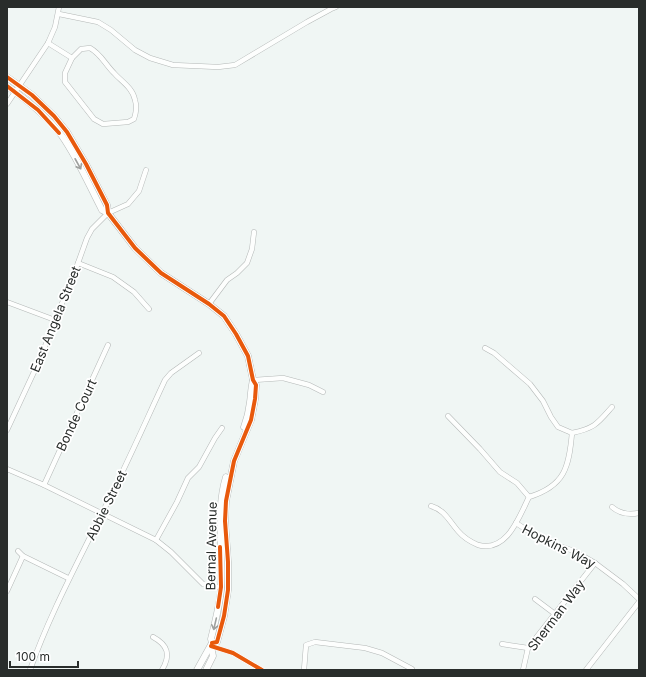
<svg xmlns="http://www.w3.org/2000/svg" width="646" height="677" font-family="Inter,sans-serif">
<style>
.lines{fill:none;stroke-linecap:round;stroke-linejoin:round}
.minor-casing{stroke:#b4b8b7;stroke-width:5.5}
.secondary-casing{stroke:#b4b8b7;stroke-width:7}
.minor{stroke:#fdfefd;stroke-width:4.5}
.secondary{stroke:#fdfefd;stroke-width:6}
.cycleway-casing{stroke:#fff;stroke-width:6}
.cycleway{stroke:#e8590c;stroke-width:4}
.oneway{stroke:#9ea09e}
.labels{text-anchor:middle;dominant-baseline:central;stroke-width:3.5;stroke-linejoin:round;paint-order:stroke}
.street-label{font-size:13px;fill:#292d2b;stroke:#fff}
</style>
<rect width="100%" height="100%" fill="#f0f6f4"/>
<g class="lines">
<defs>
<g id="minor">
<path d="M 59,14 L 98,22 L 111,30 L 135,50 L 150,58 L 173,65 L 218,67 L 235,65 L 307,22 L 331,9 L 336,7"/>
<path d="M 48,43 L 72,58"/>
<path d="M 90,48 C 101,54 105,64 114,73 C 121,81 133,88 135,100 C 137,106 136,113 134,119 L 128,122 L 103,124 L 94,119 L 65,82 L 65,73 L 72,58 L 81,49 Z"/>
<path d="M 7,104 L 48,43 L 55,27 L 59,7"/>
<path d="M 78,263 L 113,277 L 134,292 L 149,309"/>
<path d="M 7,302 L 55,320"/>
<path d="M 209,304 L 227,280 L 237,273 L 247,263 L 252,249 L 254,232"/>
<path d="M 485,348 L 494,353 L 530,384 L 543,401 L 551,417 L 558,427 L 572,433"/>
<path d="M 253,380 L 283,378 L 309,385 L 323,392"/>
<path d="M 448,416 L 480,449 L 500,472 L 517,483 L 529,497"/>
<path d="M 7,430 L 40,359 L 78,263 L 87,238 L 92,229 L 108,213 L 128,204 L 139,191 L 146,170"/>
<path d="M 7,469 L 44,485 L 156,540 L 171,552 L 203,584 L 209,586 L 221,587"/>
<path d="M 44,485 L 108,345"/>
<path d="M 431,506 C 445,510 449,521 458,531 C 463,537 471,542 478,545 C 507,553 519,517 529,497 C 565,486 569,467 572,433 C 595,428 597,424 612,407"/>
<path d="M 612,507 C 620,514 629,515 639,513"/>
<path d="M 516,523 L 542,540 L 574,551 L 595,563 L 623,584 L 639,599"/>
<path d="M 156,540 L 177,502 L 188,478 L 199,467 L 215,438 L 222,428"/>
<path d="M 18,551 L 23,556 L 68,578"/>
<path d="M 7,591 L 23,556"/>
<path d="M 535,599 L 555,614"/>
<path d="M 153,637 C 168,645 171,655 162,670"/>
<path d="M 502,644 L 528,648"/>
<path d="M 211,646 L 233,653 L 262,670"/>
<path d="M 30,670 C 49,616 76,566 101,515 C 124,471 144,425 165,380 L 171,373 L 199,353"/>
<path d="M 304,670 L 306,645 L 315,642 L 365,648 L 382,653 L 412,669"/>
<path d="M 523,670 L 528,648 L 595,563"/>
<path d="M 586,670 L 639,602"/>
</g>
<g id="secondary">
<path d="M 7,77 L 32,95 L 54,116 L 67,132 L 86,164 L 107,205 L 108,213 L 135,248 L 161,273 L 209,304 L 224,316 L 236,334 L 248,356 L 253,380 L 256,385 L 255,399 L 251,420 L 234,461 L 226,501 L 225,521 L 228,562 L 228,590 L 224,616 L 217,642 L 212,643"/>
<path d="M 7,86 C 27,100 47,116 62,136 C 78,159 89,185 102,210 L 108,213"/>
<path d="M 244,427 C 247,419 249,411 250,402 C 251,395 251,388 253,380"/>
<path d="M 197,670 L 212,643 L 211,639 C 215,622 220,605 221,588 C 224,551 215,513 226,477"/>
<path d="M 206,670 L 213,656 L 211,646"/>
</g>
</defs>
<!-- minor casing -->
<use href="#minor" class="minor-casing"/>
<!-- secondary casing -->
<use href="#secondary" class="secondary-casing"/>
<!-- minor -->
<use href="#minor" class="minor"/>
<!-- secondary -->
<use href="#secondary" class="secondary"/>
<defs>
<g id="cycleway">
<path d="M 7,77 L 32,95 L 54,116 L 67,132 L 86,164 L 107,205 L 108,213 L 135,248 L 161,273 L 209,304 L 224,316 L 236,334 L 248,356 L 253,380 L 256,385 L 255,399 L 251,420 L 234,461 L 226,501 L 225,521 L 228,562 L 228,590 L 224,616 L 217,642 L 212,643"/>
<path d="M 7,86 L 38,110 L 59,133"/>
<path d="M 218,607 L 221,587 L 220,547"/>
<path d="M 211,646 L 233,653 L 262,670"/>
</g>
</defs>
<!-- cycleway casing -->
<use href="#cycleway" class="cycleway-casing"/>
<!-- cycleway -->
<use href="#cycleway" class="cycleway"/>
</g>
<!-- one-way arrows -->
<defs><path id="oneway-shaft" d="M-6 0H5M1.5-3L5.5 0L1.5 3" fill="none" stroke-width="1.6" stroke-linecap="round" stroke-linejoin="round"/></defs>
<g class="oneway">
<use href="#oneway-shaft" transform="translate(78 164) rotate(61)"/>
<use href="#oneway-shaft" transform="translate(215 624) rotate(103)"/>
</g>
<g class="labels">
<!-- street labels -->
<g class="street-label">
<text transform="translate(55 319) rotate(-68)">East Angela Street</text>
<text transform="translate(76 415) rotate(-65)">Bonde Court</text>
<text transform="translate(106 505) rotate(-64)">Abbie Street</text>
<text transform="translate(211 546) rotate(-89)">Bernal Avenue</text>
<text transform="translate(559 546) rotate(27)">Hopkins Way</text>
<text transform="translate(556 615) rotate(-53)">Sherman Way</text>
</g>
</g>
<!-- border -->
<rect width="646" height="677" fill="none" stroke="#292d2b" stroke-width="16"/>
<!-- scale -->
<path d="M10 661v6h68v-6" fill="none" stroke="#292d2b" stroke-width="2"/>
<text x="16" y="661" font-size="12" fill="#292d2b" stroke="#ffffff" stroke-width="3" paint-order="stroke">100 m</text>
</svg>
